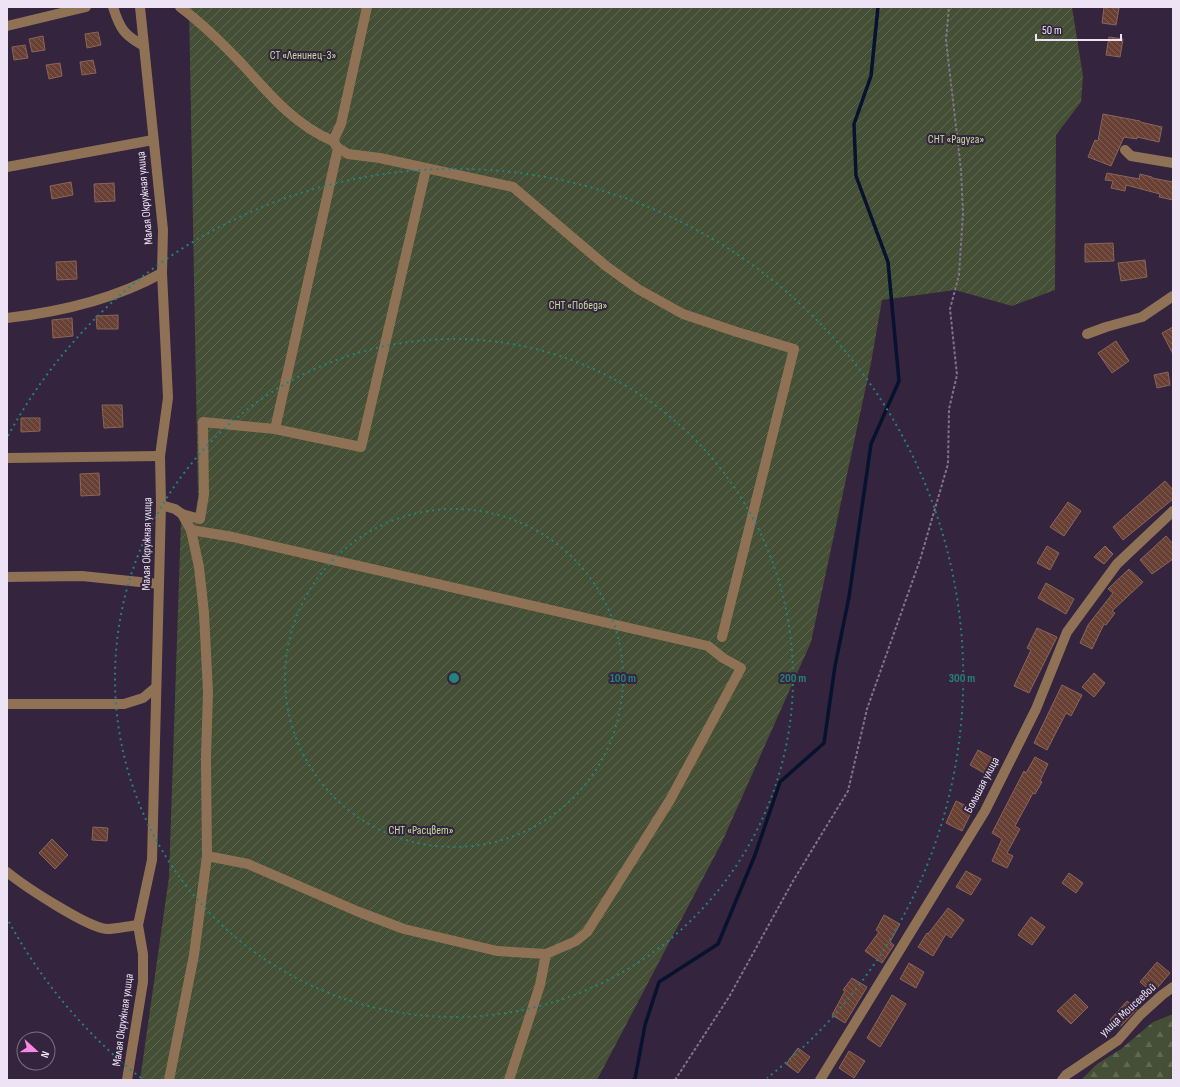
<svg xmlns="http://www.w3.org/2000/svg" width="1180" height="1087" font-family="'Sofia Sans Condensed',sans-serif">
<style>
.forest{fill:url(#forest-firs)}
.garden{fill:url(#garden-furrows)}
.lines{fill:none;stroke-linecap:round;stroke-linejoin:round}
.stream{stroke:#07122f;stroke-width:3.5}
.building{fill:url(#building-back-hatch);stroke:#89655a}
.path{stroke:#817389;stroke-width:2;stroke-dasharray:3 2;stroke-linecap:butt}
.minor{stroke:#8f7256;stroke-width:10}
.ring{fill:none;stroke:#25817b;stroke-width:2;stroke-dasharray:2 4}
.labels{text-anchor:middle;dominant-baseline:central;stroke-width:4;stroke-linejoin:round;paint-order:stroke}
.park-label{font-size:12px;fill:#c2de9e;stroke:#34243d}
.street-label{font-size:12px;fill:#ede3f4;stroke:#34243d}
.centre{fill:#25817b;stroke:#34243d;stroke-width:2}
.ring-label{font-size:12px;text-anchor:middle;font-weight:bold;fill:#25817b;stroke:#34243d;stroke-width:4;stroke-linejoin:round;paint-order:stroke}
</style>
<defs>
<pattern id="forest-firs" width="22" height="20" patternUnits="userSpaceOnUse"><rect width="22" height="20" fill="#444f35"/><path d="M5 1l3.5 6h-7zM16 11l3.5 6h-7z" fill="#5f6853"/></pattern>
<pattern id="garden-furrows" width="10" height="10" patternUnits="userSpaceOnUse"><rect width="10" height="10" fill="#444f35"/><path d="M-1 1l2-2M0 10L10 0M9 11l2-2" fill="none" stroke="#5f6853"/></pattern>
<pattern id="building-back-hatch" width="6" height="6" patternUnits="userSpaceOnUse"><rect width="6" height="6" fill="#694034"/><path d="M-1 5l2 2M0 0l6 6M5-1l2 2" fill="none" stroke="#7f5b52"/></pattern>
</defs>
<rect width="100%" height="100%" fill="#34243d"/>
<!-- forest -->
<path class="forest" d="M 1173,1014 L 1173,1080 L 1081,1080 L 1097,1064 L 1121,1049 L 1153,1022 Z"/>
<!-- garden -->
<path class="garden" d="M 189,7 L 1072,7 L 1083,76 L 1081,102 L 1056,135 L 1055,290 L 1012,306 L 955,290 L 882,300 L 871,363 L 811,642 L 722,842 L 597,1080 L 140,1080 L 169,877 L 181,520 L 194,521 L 198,498 Z"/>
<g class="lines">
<!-- stream -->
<path class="stream" d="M 633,1080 L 635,1079 L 645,1025 L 659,982 L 718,944 L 755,855 L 780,782 L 824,743 L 835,666 L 849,597 L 871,444 L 899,381 L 888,262 L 856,176 L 854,124 L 871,76 L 878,7"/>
</g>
<!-- building -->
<g class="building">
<path d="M 1104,7 L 1119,8 L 1116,25 L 1102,23 Z"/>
<path d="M 98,32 L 101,45 L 87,48 L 85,34 Z"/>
<path d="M 43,36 L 45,50 L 32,52 L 29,39 Z"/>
<path d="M 1109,37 L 1123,39 L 1120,57 L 1106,55 Z"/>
<path d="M 25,45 L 28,58 L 14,60 L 12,47 Z"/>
<path d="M 93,60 L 96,73 L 82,75 L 80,62 Z"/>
<path d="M 60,63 L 62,76 L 49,79 L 46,65 Z"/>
<path d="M 1103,114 L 1140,121 L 1140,122 L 1162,127 L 1159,142 L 1137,137 L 1137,139 L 1124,137 L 1111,166 L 1088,157 L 1095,140 L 1098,141 Z"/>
<path d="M 1107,173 L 1139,179 L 1140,174 L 1152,177 L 1152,178 L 1173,182 L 1173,200 L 1159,197 L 1160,194 L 1126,185 L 1125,191 L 1111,188 L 1113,181 L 1105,180 Z"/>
<path d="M 71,182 L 73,195 L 52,199 L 50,186 Z"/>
<path d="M 114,183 L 115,201 L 95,202 L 94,184 Z"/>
<path d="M 1113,243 L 1114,261 L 1085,262 L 1085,244 Z"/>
<path d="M 1145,260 L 1147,277 L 1121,281 L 1118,263 Z"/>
<path d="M 76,261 L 77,279 L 57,280 L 56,262 Z"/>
<path d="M 118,315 L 118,329 L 97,329 L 96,316 Z"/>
<path d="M 72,318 L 73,336 L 53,338 L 52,320 Z"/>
<path d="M 1173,327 L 1173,354 L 1162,333 Z"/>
<path d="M 1116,341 L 1129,361 L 1112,373 L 1098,353 Z"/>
<path d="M 1168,372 L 1170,385 L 1157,388 L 1154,375 Z"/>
<path d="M 102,405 L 122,405 L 123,427 L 104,428 Z"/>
<path d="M 21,418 L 40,418 L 40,431 L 21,432 Z"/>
<path d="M 99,473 L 100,495 L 81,496 L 80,474 Z"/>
<path d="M 1165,481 L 1173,490 L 1173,499 L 1123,540 L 1113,527 Z"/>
<path d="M 1068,502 L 1081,511 L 1064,536 L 1050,527 Z"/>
<path d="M 1166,536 L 1173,544 L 1173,559 L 1152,574 L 1140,560 Z"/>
<path d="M 1047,546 L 1059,553 L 1050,570 L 1037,563 Z"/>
<path d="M 1105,546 L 1113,554 L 1104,564 L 1094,557 Z"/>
<path d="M 1129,569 L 1143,582 L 1112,611 L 1115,613 L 1106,625 L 1104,624 L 1092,649 L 1080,643 L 1088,625 L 1113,593 L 1108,589 Z"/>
<path d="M 1046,583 L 1074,599 L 1066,614 L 1038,598 Z"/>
<path d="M 1037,628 L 1057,637 L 1029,693 L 1014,686 L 1031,650 L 1027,648 Z"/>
<path d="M 1094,673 L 1105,683 L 1094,697 L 1082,687 Z"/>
<path d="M 1062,685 L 1082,695 L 1071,716 L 1066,713 L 1047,750 L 1034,743 Z"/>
<path d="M 978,750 L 992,758 L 984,773 L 970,765 Z"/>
<path d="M 1035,757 L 1048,764 L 1040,781 L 1042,782 L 1035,794 L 1033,793 L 1015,826 L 1020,829 L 1007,853 L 1013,856 L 1007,868 L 992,861 L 1002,839 L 992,833 L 1024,771 L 1026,773 Z"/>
<path d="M 956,801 L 973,809 L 962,831 L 946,823 Z"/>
<path d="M 93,827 L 108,828 L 107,841 L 92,840 Z"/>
<path d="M 52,839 L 68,855 L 55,869 L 39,853 Z"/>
<path d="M 966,871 L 981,879 L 971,895 L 956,887 Z"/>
<path d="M 1069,873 L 1083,883 L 1076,893 L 1062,883 Z"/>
<path d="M 948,908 L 964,920 L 951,938 L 946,934 L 933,956 L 918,947 L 927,933 L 928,934 Z"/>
<path d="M 884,915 L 900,924 L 890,942 L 894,945 L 882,963 L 865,951 L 879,932 L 876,930 Z"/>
<path d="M 1031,917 L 1045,927 L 1032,945 L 1018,935 Z"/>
<path d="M 1157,962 L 1170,973 L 1153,993 L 1140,982 Z"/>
<path d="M 909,963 L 924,972 L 916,988 L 900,979 Z"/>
<path d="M 852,978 L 867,987 L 845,1023 L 832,1015 L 845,991 L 843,990 Z"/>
<path d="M 1075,994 L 1088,1007 L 1071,1024 L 1057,1011 Z"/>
<path d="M 892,995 L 906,1004 L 880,1047 L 867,1038 Z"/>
<path d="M 1127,1001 L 1137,1009 L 1119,1028 L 1110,1020 Z"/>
<path d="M 798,1048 L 810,1057 L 798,1073 L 786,1064 Z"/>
<path d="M 849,1051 L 865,1061 L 854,1078 L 839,1068 Z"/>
</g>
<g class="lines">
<!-- path -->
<path class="path" d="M 675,1080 L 729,997 L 793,881 L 848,791 L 867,709 L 920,560 L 948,464 L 949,409 L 957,375 L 950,309 L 959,275 L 963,213 L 961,170 L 946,40 L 949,7"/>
<!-- minor -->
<g class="minor">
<path d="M 113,7 C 120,29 124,35 144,46"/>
<path d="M 180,7 C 203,24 224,45 243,65 C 269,94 296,126 333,141 L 341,124 L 367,7"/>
<path d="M 7,26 L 86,7"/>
<path d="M 333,141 L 338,148 L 348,154 L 380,158 L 513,187 L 606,266 L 638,289 L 683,314 L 737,332 L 794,349 L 722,637"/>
<path d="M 1125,150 L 1131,156 L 1173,163"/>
<path d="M 7,167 L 153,140"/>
<path d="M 7,318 C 60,312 115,299 162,273"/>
<path d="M 1087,334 L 1106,327 L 1142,317 L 1173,296"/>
<path d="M 275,429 L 338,148"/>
<path d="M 7,458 L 160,456"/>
<path d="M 161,505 L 175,509 L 182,514 L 191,530 L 199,567 L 204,613 L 208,692 L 206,758 L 207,856 L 194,955 L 169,1080"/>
<path d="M 182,514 L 200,519 L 204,495 L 203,422 L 275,429 L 361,447 L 426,169"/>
<path d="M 191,530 L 233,537 L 708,646 L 723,658 L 741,668 L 670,800 L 587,932 L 576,941 L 546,954 L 497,951 L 404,929 L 359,912 L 248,864 L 207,856"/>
<path d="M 7,577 L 82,576 L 159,584"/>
<path d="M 7,704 L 124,704 L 143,698 L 155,688"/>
<path d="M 7,872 C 24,886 88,928 107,929 C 117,929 128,926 138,925"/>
<path d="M 127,1080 L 143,982 L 143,954 L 138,925 L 152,860 L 161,505 L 160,456 L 168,398 L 162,273 L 163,230 L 140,7"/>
<path d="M 509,1080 L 540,985 L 546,954"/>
<path d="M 820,1080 L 985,811 L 1036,709 L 1067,632 L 1117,564 L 1173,511"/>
<path d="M 1062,1080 L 1066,1075 L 1118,1040 L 1140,1015 L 1162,995 L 1173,987"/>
</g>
</g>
<!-- distance rings -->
<g class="ring">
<circle cx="454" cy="678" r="169"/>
<circle cx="454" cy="678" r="339"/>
<path d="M141 1078A508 508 0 0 1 8 920M8 436A508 508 0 1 1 767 1078"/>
</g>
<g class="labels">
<!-- park labels -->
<g class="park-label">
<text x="303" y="55">СТ «Ленинец-3»</text>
<text x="956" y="139">СНТ «Радуга»</text>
<text x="578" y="305">СНТ «Победа»</text>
<text x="421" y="830">СНТ «Расцвет»</text>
</g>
<!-- street labels -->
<g class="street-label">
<text transform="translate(145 198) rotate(-95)">Малая Окружная улица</text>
<text transform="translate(147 544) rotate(-89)">Малая Окружная улица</text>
<text transform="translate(982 785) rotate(-62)">Большая улица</text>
<text transform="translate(1128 1010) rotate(-43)">улица Моисеевой</text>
<text transform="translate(123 1020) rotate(-82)">Малая Окружная улица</text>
</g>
</g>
<circle cx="454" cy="678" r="6" class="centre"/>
<g class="ring-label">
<text x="623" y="682">100 m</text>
<text x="793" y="682">200 m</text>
<text x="962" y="682">300 m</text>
</g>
<!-- border -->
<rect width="1180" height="1087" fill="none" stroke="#ede3f4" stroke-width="16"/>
<!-- north arrow -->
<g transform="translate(36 1051) rotate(111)"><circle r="19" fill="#34243d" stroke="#7e7086"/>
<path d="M0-3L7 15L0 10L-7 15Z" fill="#fc86e4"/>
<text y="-6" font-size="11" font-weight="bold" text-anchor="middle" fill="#ede3f4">N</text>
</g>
<!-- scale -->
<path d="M1036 34v6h85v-6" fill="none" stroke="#ede3f4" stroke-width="2"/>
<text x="1042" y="34" font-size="12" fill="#ede3f4" stroke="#34243d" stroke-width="3" paint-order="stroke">50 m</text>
</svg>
